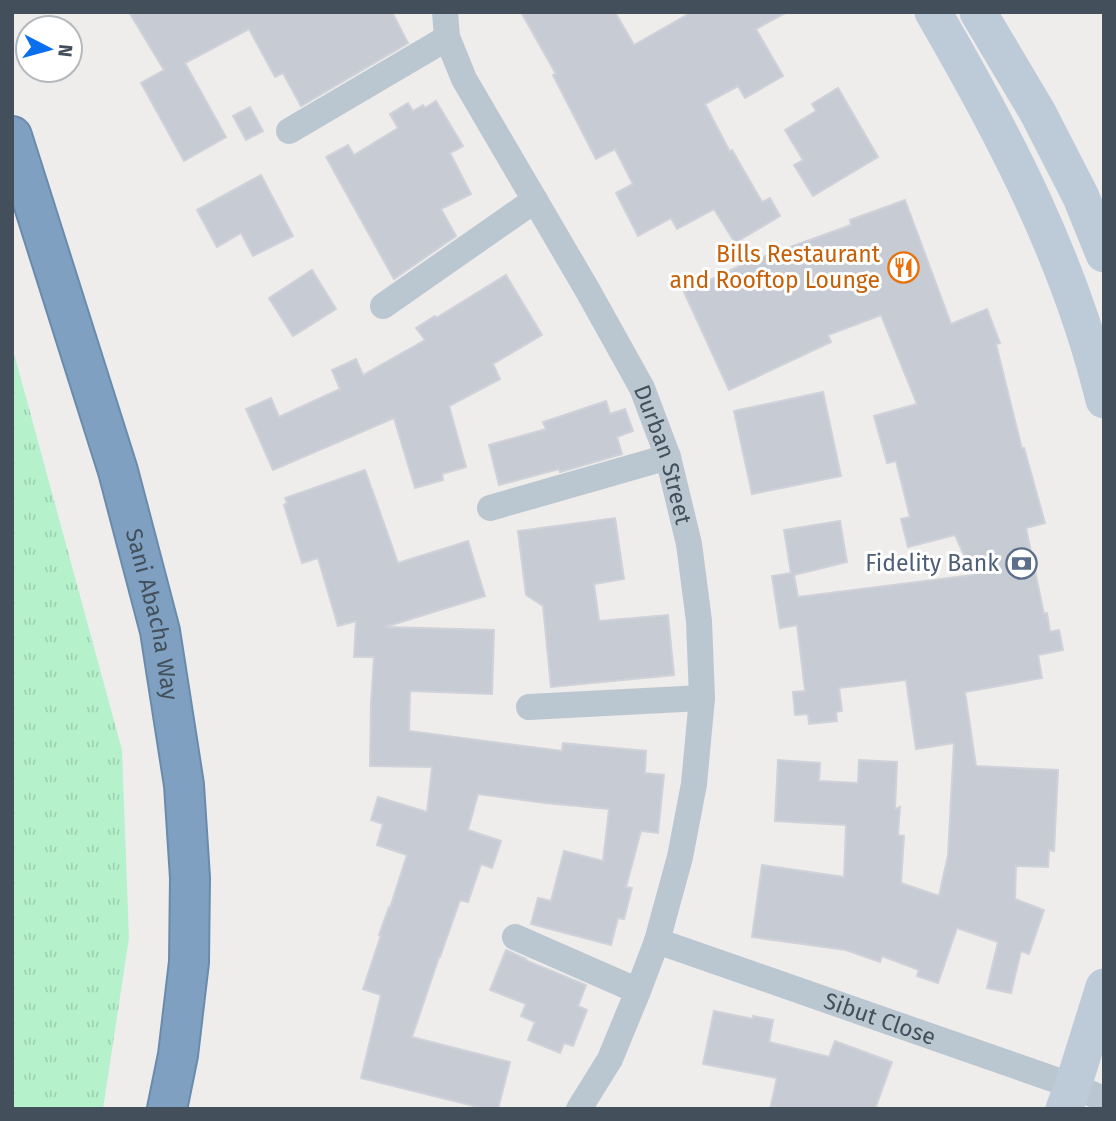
<svg xmlns="http://www.w3.org/2000/svg" width="1116" height="1121" font-family="'Fira Sans',sans-serif">
<style>
.grass{fill:url(#grass-tufts)}
.building{fill:#c7cbd3;stroke:#cfd2d9;stroke-width:2}
.lines{fill:none;stroke-linecap:round;stroke-linejoin:round}
.motorway-casing{stroke:#6a8bac;stroke-width:42}
.minor{stroke:#bbc7d0;stroke-width:26}
.secondary{stroke:#bdcad8;stroke-width:37}
.motorway{stroke:#7fa0c1;stroke-width:38}
.labels{text-anchor:middle;dominant-baseline:central;stroke-width:6;stroke-linejoin:round;paint-order:stroke}
.food-label{font-size:23px;fill:#c56008;stroke:#fff;text-anchor:end}
.street-label{font-size:23px;fill:#43505b;stroke:#fff}
.service-label{font-size:23px;fill:#4e5e75;stroke:#fff;text-anchor:end}
</style>
<defs>
<pattern id="grass-tufts" width="24" height="20" patternUnits="userSpaceOnUse" patternTransform="scale(1.75)"><rect width="24" height="20" fill="#b5f2cc"/><path d="M3 7l-1-3M5 7V3M7 7l1-3M15 17l-1-3M17 17v-4M19 17l1-3" fill="none" stroke="#9dd1b1"/></pattern>
</defs>
<rect width="100%" height="100%" fill="#efecec"/>
<!-- grass -->
<path class="grass" d="M 12,346 L 122,750 L 129,938 L 103,1109 L 12,1109 Z"/>
<!-- building -->
<g class="building">
<path d="M 129,12 L 392,12 L 408,43 L 301,106 L 283,73 L 275,77 L 249,29 L 185,63 L 226,137 L 184,161 L 141,83 L 164,70 Z"/>
<path d="M 521,12 L 615,12 L 634,45 L 692,12 L 787,12 L 756,29 L 783,76 L 745,98 L 738,86 L 705,104 L 730,152 L 732,150 L 762,202 L 770,198 L 780,216 L 735,243 L 714,209 L 677,229 L 671,218 L 638,236 L 616,193 L 633,184 L 615,149 L 596,159 L 553,75 L 556,74 Z"/>
<path d="M 838,88 L 878,157 L 813,196 L 794,165 L 803,160 L 785,130 L 816,111 L 812,104 Z"/>
<path d="M 436,101 L 463,146 L 450,153 L 471,194 L 441,209 L 456,236 L 394,279 L 326,157 L 348,145 L 354,155 L 398,128 L 390,114 L 408,103 L 413,111 L 423,105 L 425,108 Z"/>
<path d="M 250,107 L 263,131 L 246,140 L 233,116 Z"/>
<path d="M 261,175 L 293,236 L 253,256 L 241,233 L 217,247 L 197,210 Z"/>
<path d="M 905,200 L 951,324 L 987,309 L 1000,343 L 996,344 L 1022,449 L 1024,448 L 1045,523 L 1026,528 L 1044,614 L 1047,613 L 1050,632 L 1059,630 L 1063,650 L 1038,655 L 1042,678 L 965,692 L 976,766 L 1058,770 L 1054,851 L 1049,850 L 1048,867 L 1016,866 L 1015,899 L 1044,910 L 1029,954 L 1021,951 L 1011,993 L 987,988 L 998,942 L 957,928 L 938,983 L 917,976 L 919,970 L 882,956 L 880,962 L 846,950 L 752,937 L 762,865 L 844,877 L 846,825 L 775,821 L 778,760 L 820,763 L 819,781 L 858,783 L 859,760 L 897,762 L 895,809 L 900,807 L 898,835 L 904,836 L 901,883 L 939,896 L 948,855 L 954,743 L 916,749 L 906,680 L 839,688 L 842,711 L 836,712 L 837,721 L 809,724 L 808,714 L 795,715 L 793,692 L 805,691 L 797,625 L 780,628 L 772,576 L 791,573 L 784,530 L 840,521 L 847,562 L 794,575 L 798,597 L 973,575 L 955,535 L 908,547 L 901,519 L 910,517 L 896,461 L 887,463 L 874,416 L 917,404 L 881,315 L 828,335 L 831,342 L 729,390 L 684,292 L 746,263 L 851,225 L 850,220 Z"/>
<path d="M 312,270 L 336,309 L 293,336 L 269,298 Z"/>
<path d="M 506,275 L 542,335 L 493,364 L 500,379 L 449,406 L 466,467 L 442,474 L 443,480 L 415,488 L 394,418 L 273,470 L 246,409 L 271,398 L 279,417 L 340,389 L 332,370 L 356,359 L 363,375 L 425,340 L 416,328 L 435,316 L 436,318 Z"/>
<path d="M 823,392 L 841,476 L 752,494 L 734,411 Z"/>
<path d="M 606,401 L 610,414 L 625,409 L 633,431 L 617,437 L 622,454 L 560,472 L 559,469 L 499,485 L 489,445 L 546,429 L 543,422 Z"/>
<path d="M 365,470 L 398,563 L 468,541 L 485,596 L 385,627 L 494,630 L 492,694 L 410,691 L 409,731 L 562,751 L 563,743 L 646,751 L 645,773 L 664,775 L 658,833 L 641,831 L 626,887 L 632,888 L 624,919 L 618,918 L 611,945 L 531,924 L 538,898 L 551,901 L 564,851 L 603,861 L 609,809 L 545,803 L 478,794 L 468,830 L 501,841 L 492,868 L 481,864 L 468,902 L 460,900 L 440,957 L 439,957 L 412,1037 L 510,1062 L 498,1109 L 486,1109 L 361,1078 L 381,995 L 363,989 L 381,935 L 379,935 L 389,907 L 390,908 L 407,855 L 377,845 L 383,824 L 371,820 L 378,797 L 427,812 L 432,767 L 370,766 L 371,703 L 374,657 L 354,657 L 356,621 L 338,626 L 318,558 L 302,563 L 284,505 L 287,503 L 285,498 Z"/>
<path d="M 615,518 L 624,579 L 594,584 L 599,621 L 668,615 L 674,675 L 551,687 L 543,606 L 526,595 L 518,531 Z"/>
<path d="M 506,950 L 526,959 L 525,960 L 586,985 L 578,1006 L 587,1010 L 573,1046 L 564,1043 L 560,1053 L 528,1040 L 535,1022 L 521,1016 L 526,1004 L 490,990 Z"/>
<path d="M 714,1011 L 753,1019 L 753,1016 L 773,1020 L 769,1042 L 829,1057 L 835,1041 L 892,1062 L 875,1109 L 770,1109 L 777,1078 L 703,1064 Z"/>
</g>
<g class="lines">
<defs>
<g id="motorway">
<path id="s3" d="M 12,136 L 118,471 L 160,631 L 184,785 L 190,878 L 189,962 L 178,1055 L 167,1109"/>
</g>
</defs>
<!-- motorway casing -->
<use href="#motorway" class="motorway-casing"/>
<!-- minor -->
<g class="minor">
<path id="s1" d="M 445,12 L 447,37 L 464,79 L 588,291 L 642,388 L 668,457 L 689,544 L 699,621 L 702,698 L 694,784 L 680,857 L 657,941 L 638,991 L 610,1059 L 579,1109"/>
<path d="M 289,131 L 447,38"/>
<path d="M 383,306 L 535,200"/>
<path d="M 490,508 L 668,457"/>
<path d="M 529,707 L 702,698"/>
<path d="M 515,937 L 638,991"/>
<path id="s2" d="M 657,941 L 1073,1086 L 1104,1099"/>
</g>
<!-- secondary -->
<g class="secondary">
<path d="M 933,12 C 1005,136 1070,260 1104,400"/>
<path d="M 978,12 L 1038,113 L 1081,197 L 1104,254"/>
<path d="M 1064,1109 L 1073,1086 L 1104,987"/>
</g>
<!-- motorway -->
<use href="#motorway" class="motorway"/>
</g>
<!-- icons -->
<defs>
<symbol id="restaurant-ring" viewBox="-11 -11 22 22"><circle r="9.5" fill="#fff" stroke="#e8710a" stroke-width="1.5"/><path d="M-5-6h1v4h1v-4h1v4h1v-4h1v5L-1.5 .5V6h-2V.5L-5-1ZM5-6V6H3V1.5H1.5Q1.5-4 5-6Z" fill="#e8710a"/></symbol>
<symbol id="bank-ring" viewBox="-11 -11 22 22"><circle r="9.5" fill="#fff" stroke="#5c6f8a" stroke-width="1.5"/><path d="M-6-4H6V4H-6ZM0-2.3a2.3 2.3 0 1 0 0 4.6a2.3 2.3 0 1 0 0-4.6Z" fill="#5c6f8a"/></symbol>
</defs>
<g fill-rule="evenodd">
<use href="#restaurant-ring" x="886" y="250" width="35" height="35"/>
<use href="#bank-ring" x="1004" y="546" width="35" height="35"/>
</g>
<g class="labels">
<!-- food labels -->
<g class="food-label">
<text x="880" y="254">Bills Restaurant<tspan x="880" dy="26">and Rooftop Lounge</tspan></text>
</g>
<!-- street labels -->
<g class="street-label">
<text stroke="none"><textPath href="#s1" startOffset="497">Durban Street</textPath></text>
<text stroke="none"><textPath href="#s3" startOffset="499">Sani Abacha Way</textPath></text>
<text stroke="none"><textPath href="#s2" startOffset="236">Sibut Close</textPath></text>
</g>
<!-- service labels -->
<g class="service-label">
<text x="999" y="563">Fidelity Bank</text>
</g>
</g>
<!-- border -->
<rect width="1116" height="1121" fill="none" stroke="#43505b" stroke-width="28"/>
<!-- north arrow -->
<g transform="translate(49 49) rotate(96)"><circle r="33" fill="#ffffff" stroke="#b4b9bd" stroke-width="2"/>
<path d="M0-5L12 26L0 18L-12 26Z" fill="#096fed"/>
<text y="-10" font-size="19" font-weight="bold" text-anchor="middle" fill="#43505b">N</text>
</g>
</svg>
